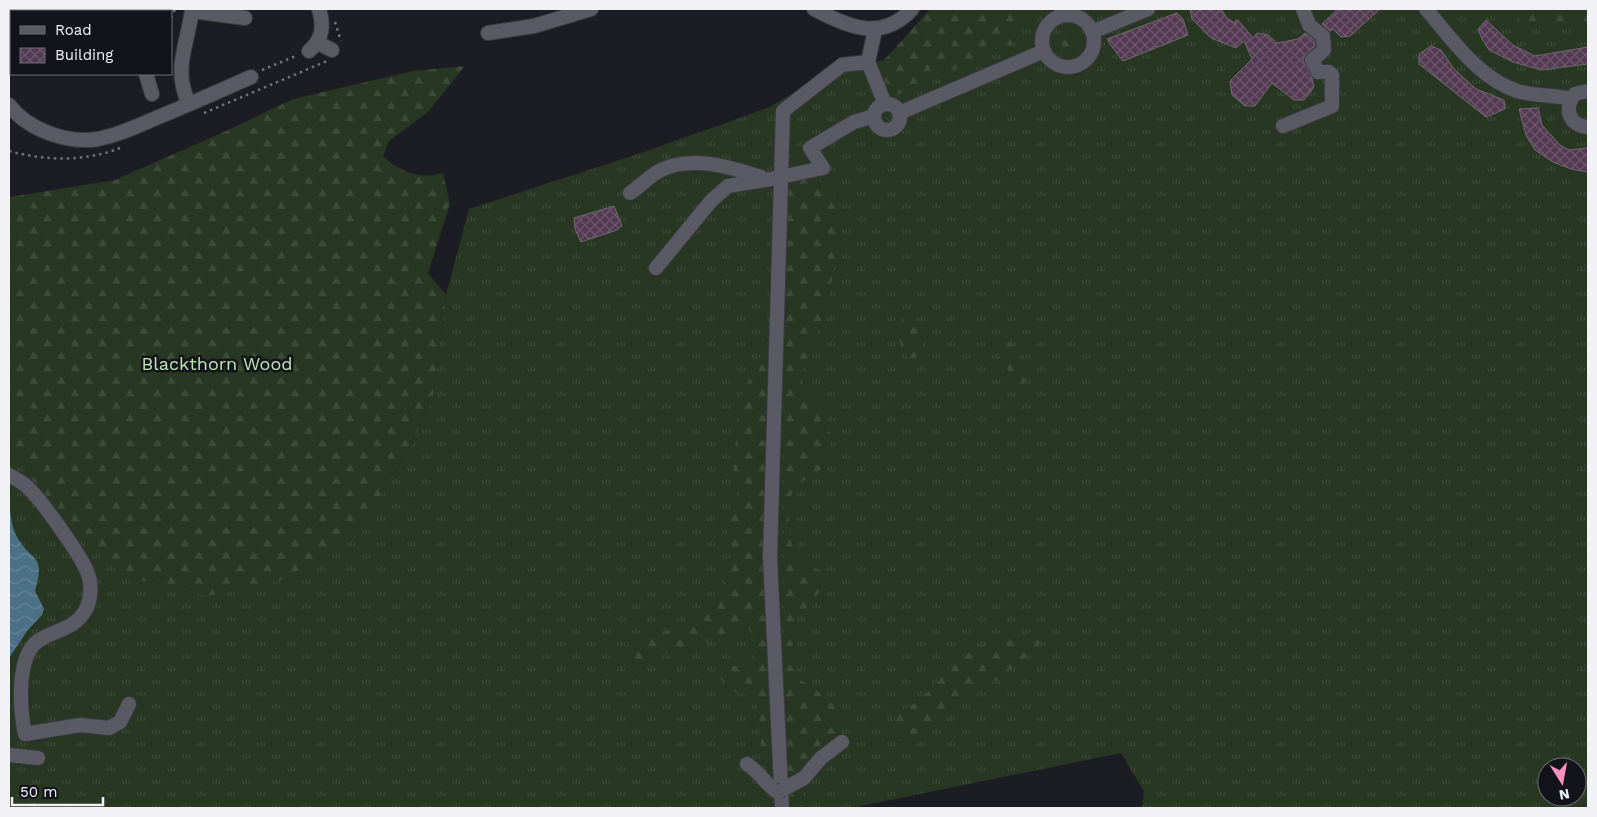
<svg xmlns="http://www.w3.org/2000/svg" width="1597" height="817" font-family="'Work Sans',sans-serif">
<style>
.grass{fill:url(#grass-tufts);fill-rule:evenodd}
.forest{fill:url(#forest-firs)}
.water{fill:url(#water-waves)}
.building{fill:url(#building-cross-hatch);stroke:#716970}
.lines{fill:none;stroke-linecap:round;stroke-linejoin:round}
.minor-casing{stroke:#3a3a40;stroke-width:16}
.path{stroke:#717278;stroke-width:2.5;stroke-dasharray:2.5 4;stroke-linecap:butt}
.minor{stroke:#595a63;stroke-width:14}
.minor-bridge-casing{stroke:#3a3a40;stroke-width:16;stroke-linecap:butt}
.minor-bridge{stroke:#595a63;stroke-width:14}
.labels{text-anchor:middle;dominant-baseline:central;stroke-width:5;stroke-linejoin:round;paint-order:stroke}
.park-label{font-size:18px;fill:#bfe7b2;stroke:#13141b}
</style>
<defs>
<pattern id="grass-tufts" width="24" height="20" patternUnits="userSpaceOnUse" patternTransform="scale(1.25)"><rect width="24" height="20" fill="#273722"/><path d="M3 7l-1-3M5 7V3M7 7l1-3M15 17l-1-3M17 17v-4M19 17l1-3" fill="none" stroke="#3c4b38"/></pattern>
<pattern id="forest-firs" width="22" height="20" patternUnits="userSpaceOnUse" patternTransform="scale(1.25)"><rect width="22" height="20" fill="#273722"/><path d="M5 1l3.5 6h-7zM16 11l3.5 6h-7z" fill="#3c4b38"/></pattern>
<pattern id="water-waves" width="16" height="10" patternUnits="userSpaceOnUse" patternTransform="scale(1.25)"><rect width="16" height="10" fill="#4c7086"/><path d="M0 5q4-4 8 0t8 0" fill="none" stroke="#668598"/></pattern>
<pattern id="building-cross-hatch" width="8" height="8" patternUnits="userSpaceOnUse" patternTransform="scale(1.25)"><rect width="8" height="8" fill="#543a53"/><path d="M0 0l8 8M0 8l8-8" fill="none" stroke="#6d576c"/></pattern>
</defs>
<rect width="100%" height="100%" fill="#1c1d24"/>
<!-- grass -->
<g class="grass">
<path d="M 931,9 L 1588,9 L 1588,808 L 1142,808 L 1144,792 L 1121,753 L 851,808 L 49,808 L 9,793 L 9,444 L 16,458 L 76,536 L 372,508 L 408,451 L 433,398 L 446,295 L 469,209 L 641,153 L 770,107 L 817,78 L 886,59 ZM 1547,767 L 1577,767 L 1577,797 L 1547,797 Z"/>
<path d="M 10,197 L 18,222 L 9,306 L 9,198 Z"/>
</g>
<!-- forest -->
<g class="forest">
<path d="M 930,9 L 1029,9 L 1022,16 L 1014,43 L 890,98 L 876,92 L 879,66 Z"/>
<path d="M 1509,9 L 1588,9 L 1588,24 L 1526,25 Z"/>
<circle cx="1067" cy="40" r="10"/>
<path d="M 465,66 L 428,112 L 389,141 L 383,156 C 400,172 420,180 443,173 L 450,204 L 428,273 L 446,295 L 433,398 L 408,451 L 372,508 L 342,548 L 279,581 L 207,596 L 136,579 L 76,536 L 16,458 L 9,444 L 9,306 L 18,222 L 10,197 L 115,180 L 228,130 L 293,99 L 413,71 Z"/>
<path d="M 805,176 L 821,181 L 839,198 C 837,259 831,322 799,374 L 805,389 L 826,406 L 832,450 L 823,467 L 814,477 L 794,485 C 788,510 783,540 802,561 C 806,565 817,568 823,572 L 826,580 L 823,588 L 795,621 L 791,664 L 798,677 L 811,688 L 822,694 L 837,708 L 840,719 L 839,734 L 825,740 L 815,751 L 801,775 L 802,808 L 784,808 L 783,180 Z"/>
<path d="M 779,186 L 779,785 L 764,778 L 757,705 L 750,697 L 728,689 L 717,673 L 725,665 L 743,667 L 755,656 L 755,641 L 748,626 L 717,639 L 636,662 L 619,655 C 631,638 643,632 664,631 C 670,631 679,632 684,630 C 706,620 746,559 728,536 L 729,517 L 741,491 L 733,467 L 739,415 L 736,408 L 758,358 L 772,348 Z"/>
<path d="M 903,316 L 909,316 L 925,336 L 924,345 L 916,358 L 909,359 C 897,342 896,335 903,316 Z"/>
<path d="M 1006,341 C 1026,349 1024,371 1025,390 L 1021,394 L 1011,384 C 1013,372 1009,369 999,363 L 998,346 Z"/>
<path d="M 1036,632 L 1041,642 L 1032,652 L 1014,667 L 910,741 L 894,740 L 888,728 C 896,713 912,706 925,695 C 937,683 947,669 960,659 C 980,642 1011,634 1036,632 Z"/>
<path d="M 9,793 L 13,793 L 49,808 L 9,808 Z"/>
</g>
<!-- water -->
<path class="water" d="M 9,503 C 11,515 11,526 17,537 C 32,563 46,553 35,591 L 44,609 L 42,615 L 27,631 L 9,658 Z"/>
<!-- building -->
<g class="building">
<path d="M 1190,9 L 1221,9 L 1227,18 L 1236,24 L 1235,21 L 1238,20 L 1253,38 L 1257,33 L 1268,35 L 1277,43 L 1283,42 L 1298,39 L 1305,33 L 1315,40 L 1315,46 L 1306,54 L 1303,60 L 1312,78 L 1314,87 L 1304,100 L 1294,100 L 1272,83 L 1255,106 L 1245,106 L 1232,95 L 1230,81 L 1252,59 L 1244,41 L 1236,48 L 1211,38 L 1192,19 Z"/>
<path d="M 1338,9 L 1380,9 L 1350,36 L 1341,37 L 1333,29 L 1330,31 L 1322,24 Z"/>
<path d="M 1177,13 L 1183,19 L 1188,35 L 1123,61 L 1110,44 L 1107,39 Z"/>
<path d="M 1486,20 L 1513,45 L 1535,56 L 1588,47 L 1588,64 L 1541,70 L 1513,62 L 1489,50 L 1482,39 L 1478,29 Z"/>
<path d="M 1431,46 L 1441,50 L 1454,69 L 1476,89 L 1504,100 L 1505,109 L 1486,117 L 1419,64 L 1419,54 Z"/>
<path d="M 1538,108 L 1542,125 L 1560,145 L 1569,150 L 1588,148 L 1588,172 L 1571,169 L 1553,162 L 1535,150 L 1526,135 L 1519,109 Z"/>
<path d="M 614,206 L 622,226 L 617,230 L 581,242 L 575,229 L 574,218 Z"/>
</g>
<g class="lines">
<defs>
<g id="minor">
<path d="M 814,9 C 848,27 882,42 912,9"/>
<path d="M 1426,9 C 1452,39 1478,78 1517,91 C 1535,96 1554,95 1571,99"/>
<path d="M 192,11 L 245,18"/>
<circle cx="1068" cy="41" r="26"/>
<path d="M 875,30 L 868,62 L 885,104"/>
<path d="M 1092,32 L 1148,9"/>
<path d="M 488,33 L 534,26 L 591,9"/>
<path d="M 318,43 L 332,50"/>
<path d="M 309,51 C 323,39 324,26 319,9"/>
<path d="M 146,74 L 152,94"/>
<path d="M 1588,91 L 1575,94 C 1563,108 1569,126 1588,127"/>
<path d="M 189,104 C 172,68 188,45 192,9"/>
<circle cx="887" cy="117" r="13"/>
<path d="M 9,105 C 28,130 68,144 98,139 C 118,135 138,126 156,118 C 188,105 219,91 251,77"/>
<path d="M 899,113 L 1044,51"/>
<path d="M 1283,126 L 1332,106 L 1332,75 L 1329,72 L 1318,72 L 1312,60 L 1324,50 L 1323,36 L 1309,25 L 1303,9"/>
<path d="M 785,176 L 823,168 L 810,148 L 854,122 L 874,116"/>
<path d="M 630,193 C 641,186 649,176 661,170 C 692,155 730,167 761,177"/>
<path d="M 656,268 L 711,201 L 728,186 L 777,178"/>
<path d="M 9,475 C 14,478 20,481 25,485 C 39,496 83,558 88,574 C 92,585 91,601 85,611 C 74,629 58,629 41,639 C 15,653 20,710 25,734 L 80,725 L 109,728 L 120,722 L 129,704"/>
<path d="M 9,755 L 38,758"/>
<path d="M 747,764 C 759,772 765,783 777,792 L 780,791"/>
<path d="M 782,790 L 804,778 L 821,758 L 842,742"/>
<path d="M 782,808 L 770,557 L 783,111 L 842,65 L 868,62"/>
</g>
</defs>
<!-- minor casing -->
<use href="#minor" class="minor-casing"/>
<!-- path -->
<g class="path">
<path d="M 94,9 L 96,11"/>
<path d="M 76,11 L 78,9"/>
<path d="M 171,18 L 175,9"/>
<path d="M 335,22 L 341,41"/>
<path d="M 262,70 L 298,55"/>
<path d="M 204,113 L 327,61"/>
<path d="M 9,151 C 46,161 84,162 120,148"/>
</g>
<!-- minor -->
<use href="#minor" class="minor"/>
<defs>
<path id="minor-bridge" d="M 780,791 L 782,790"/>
</defs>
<!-- minor-bridge casing -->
<use href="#minor-bridge" class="minor-bridge-casing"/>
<!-- minor-bridge -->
<use href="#minor-bridge" class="minor-bridge"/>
</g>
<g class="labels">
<!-- park labels -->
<g class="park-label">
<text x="217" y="363">Blackthorn Wood</text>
</g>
</g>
<!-- border -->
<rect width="1597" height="817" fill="none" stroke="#f1f1f6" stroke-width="20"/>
<!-- legend -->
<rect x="10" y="10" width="162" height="65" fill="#13141b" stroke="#6c6c73"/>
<rect x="20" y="26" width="25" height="8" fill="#595a63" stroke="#6c6c73"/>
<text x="55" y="35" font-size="15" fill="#f1f1f6">Road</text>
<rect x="20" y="48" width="25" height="15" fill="url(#building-cross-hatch)" stroke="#6c6c73"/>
<text x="55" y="60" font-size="15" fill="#f1f1f6">Building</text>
<!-- north arrow -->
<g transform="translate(1562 782) rotate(169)"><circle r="24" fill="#13141b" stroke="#6c6c73"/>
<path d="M0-4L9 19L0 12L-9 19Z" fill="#fd8ec0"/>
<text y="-8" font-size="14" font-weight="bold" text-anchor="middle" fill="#f1f1f6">N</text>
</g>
<!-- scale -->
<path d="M12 797v8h91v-8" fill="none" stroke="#f1f1f6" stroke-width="2.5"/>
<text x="20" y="797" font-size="15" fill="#f1f1f6" stroke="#13141b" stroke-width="4" paint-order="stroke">50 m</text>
</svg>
